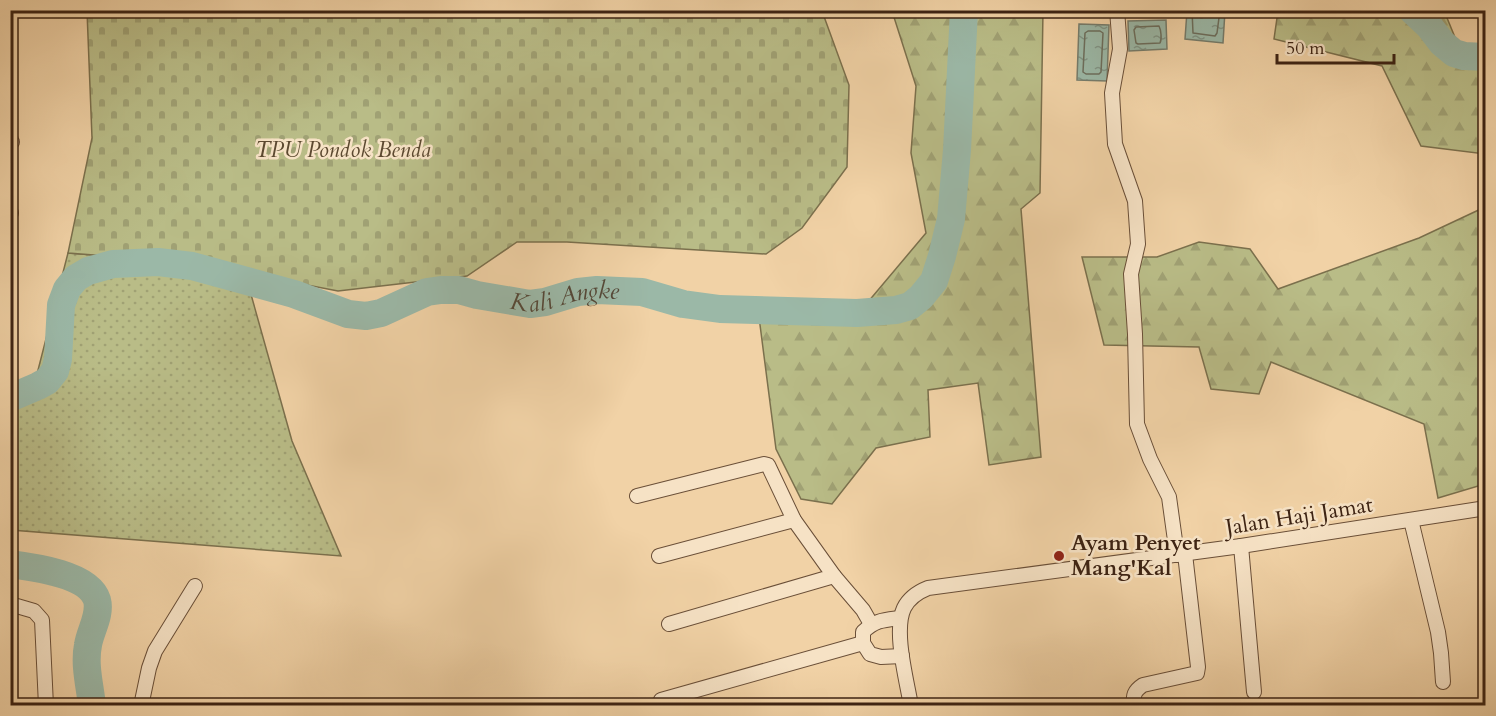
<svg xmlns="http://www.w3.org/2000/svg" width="1496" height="716" font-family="Cardo,serif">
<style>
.grass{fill:url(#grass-dots);stroke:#7b704d;stroke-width:1.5}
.forest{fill:url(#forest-firs);stroke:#7b704d;stroke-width:1.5}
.cemetery{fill:url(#cemetery-stones);stroke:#7b704d;stroke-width:1.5}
.water{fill:url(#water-ripples);stroke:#757c6c;stroke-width:1.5}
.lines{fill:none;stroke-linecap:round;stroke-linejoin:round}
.shore{stroke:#6c6e5d;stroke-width:1.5}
.river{stroke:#9bb8a7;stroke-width:28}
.minor-casing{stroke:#6a4f38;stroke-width:16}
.minor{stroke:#f6e2c5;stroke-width:14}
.poi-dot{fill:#8f2418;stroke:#f6e2c5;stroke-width:2}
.labels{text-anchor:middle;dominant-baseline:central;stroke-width:5;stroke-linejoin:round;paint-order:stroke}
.park-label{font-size:22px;font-style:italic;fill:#5c4930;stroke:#f6e2c5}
.street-label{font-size:22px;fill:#3d2313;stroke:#f6e2c5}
.poi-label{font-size:22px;font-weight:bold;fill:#3d2313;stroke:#f6e2c5;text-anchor:start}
.water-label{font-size:24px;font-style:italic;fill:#544838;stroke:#f6e2c5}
</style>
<defs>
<pattern id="grass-dots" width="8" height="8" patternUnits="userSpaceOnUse" patternTransform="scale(1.5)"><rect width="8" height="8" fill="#b9bc87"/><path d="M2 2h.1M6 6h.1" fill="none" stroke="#a0a174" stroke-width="1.8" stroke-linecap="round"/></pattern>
<pattern id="forest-firs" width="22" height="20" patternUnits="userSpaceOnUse" patternTransform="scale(1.5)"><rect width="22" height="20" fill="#b9bc87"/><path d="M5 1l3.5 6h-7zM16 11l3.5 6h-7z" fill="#a0a174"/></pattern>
<pattern id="cemetery-stones" width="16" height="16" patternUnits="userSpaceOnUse" patternTransform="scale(1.5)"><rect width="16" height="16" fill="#b9bc87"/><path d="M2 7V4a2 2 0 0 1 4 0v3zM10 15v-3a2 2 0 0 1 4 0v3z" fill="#a0a174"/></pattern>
<pattern id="water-ripples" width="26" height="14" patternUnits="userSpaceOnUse" patternTransform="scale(1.5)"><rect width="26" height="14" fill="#9bb8a7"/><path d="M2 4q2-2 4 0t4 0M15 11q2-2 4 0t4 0" fill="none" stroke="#809587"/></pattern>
</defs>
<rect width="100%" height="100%" fill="#f1d2a6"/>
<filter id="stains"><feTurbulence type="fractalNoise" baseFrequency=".00333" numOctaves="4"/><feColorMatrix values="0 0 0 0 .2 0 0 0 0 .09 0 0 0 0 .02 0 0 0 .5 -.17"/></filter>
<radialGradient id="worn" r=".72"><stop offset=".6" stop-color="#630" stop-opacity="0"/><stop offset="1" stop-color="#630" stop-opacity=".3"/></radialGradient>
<!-- grass -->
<path class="grass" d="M 68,253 L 171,261 L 245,273 L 292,441 L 341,556 L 11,530 L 10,389 L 36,378 Z"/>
<!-- forest -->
<g class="forest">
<path d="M 892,11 L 1043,11 L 1040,193 L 1021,209 L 1041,457 L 989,465 L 978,383 L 928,390 L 930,437 L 876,448 L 832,504 L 801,499 L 776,449 L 759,317 L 857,315 L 926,233 L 911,153 L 916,86 Z"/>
<path d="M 1278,11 L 1442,11 L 1445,13 L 1461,52 L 1485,55 L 1485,154 L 1421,146 L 1382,66 L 1274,39 Z"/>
<path d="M 1485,207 L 1485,484 L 1438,498 L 1424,424 L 1271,362 L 1259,394 L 1211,389 L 1199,347 L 1104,345 L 1082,257 L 1157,257 L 1199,242 L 1250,249 L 1278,289 L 1419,238 Z"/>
</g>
<!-- cemetery -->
<path class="cemetery" d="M 87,11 L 822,11 L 849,85 L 847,167 L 802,228 L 766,254 L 567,242 L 517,242 L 467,276 L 338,291 L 245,273 L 171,261 L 68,253 L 92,138 Z"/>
<!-- water -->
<g class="water">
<path d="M 1187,11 L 1225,11 L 1223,43 L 1185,39 Z"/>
<path d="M 1166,20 L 1167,49 L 1129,51 L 1128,21 Z"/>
<path d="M 1079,24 L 1109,25 L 1107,81 L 1077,80 Z"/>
</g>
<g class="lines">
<!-- shore -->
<g class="shore">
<path d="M 1192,10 L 1193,33 L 1215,36 L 1217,33 L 1220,10"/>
<path d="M 1159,26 C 1161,30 1162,39 1160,43 L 1138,44 L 1136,43 L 1134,30 L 1136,27 Z"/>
<path d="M 1088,31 L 1100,31 L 1103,33 L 1101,72 L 1099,74 L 1086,74 L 1083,72 L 1085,33 Z"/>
</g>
<!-- river -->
<g class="river">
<path d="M 1412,10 L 1429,26 L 1442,43 L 1454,53 L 1464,56 L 1486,57"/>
<path id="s1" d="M 10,398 L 38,386 L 47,381 L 55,371 L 58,359 L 61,305 L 67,289 L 76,278 L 88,271 L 113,264 L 158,262 L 192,266 L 294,294 L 348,314 L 366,316 L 381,313 L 427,292 L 441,290 L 459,290 L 477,295 L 530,304 L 545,302 L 578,292 L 597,290 L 642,292 L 683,304 L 720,309 L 857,313 L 896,310 L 910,306 L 921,297 L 934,281 L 942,256 L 951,219 L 957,150 L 964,10"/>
<path d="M 10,564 C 33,567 89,574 97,600 C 101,615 90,631 88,645 C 84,665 90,686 92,706"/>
</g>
<defs>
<g id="minor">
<path d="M 1117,10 L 1120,49 L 1112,93 L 1115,144 L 1135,201 L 1138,244 L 1131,274 L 1135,334 L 1137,424 L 1150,459 L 1169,497 L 1177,555"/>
<path d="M 10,142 L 12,142"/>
<path d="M 10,213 L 11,213"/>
<path d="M 637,496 L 764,464 L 768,465 L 794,520 L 834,576 L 669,624"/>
<path d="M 1411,520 L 1438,632 L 1441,653 L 1443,682"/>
<path d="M 1241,546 L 1254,692"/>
<path d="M 659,556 L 794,520"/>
<path d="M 834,576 L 863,610 L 871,624"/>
<path d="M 10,604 L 34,611 L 42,620 L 46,706"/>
<path d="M 900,618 C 884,620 875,620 863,632 L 863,643 L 870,654 L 881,657 L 902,656"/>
<path d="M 661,700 L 863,643"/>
<path d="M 141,706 L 149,668 L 155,651 L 195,586"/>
<path d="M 911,706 C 907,681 893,631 904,608 C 909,598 918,592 928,588 L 1241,546 L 1486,508"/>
<path d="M 1134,706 C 1133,695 1134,691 1143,685 L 1197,673 L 1198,667 L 1185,554"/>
</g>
</defs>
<!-- minor casing -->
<use href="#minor" class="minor-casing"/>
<!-- minor -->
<use href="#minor" class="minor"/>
</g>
<!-- markers -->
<circle class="poi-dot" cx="1059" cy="556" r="6"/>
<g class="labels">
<!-- park labels -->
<g class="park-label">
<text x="343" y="150">TPU Pondok Benda</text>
</g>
<!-- street labels -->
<g class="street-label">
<text transform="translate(1299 516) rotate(-9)">Jalan Haji Jamat</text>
</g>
<!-- poi labels -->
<g class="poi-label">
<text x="1071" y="543">Ayam Penyet<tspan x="1071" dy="25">Mang'Kal</tspan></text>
</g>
<!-- water labels -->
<g class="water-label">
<text stroke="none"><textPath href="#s1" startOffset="658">Kali Angke</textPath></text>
</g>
</g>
<!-- margin -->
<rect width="1496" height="716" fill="none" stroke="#f1d2a6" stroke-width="36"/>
<rect x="12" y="12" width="1472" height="692" fill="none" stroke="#3d2313" stroke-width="3"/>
<rect x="18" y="18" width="1460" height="680" fill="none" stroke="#3d2313" stroke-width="1.5"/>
<!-- scale -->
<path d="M1277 54v9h117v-9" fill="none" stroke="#3d2313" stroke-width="3"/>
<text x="1286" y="54" font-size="18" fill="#3d2313" stroke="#f6e2c5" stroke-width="4.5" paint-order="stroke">50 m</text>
<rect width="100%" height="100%" filter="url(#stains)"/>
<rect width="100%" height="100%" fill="url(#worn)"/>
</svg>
